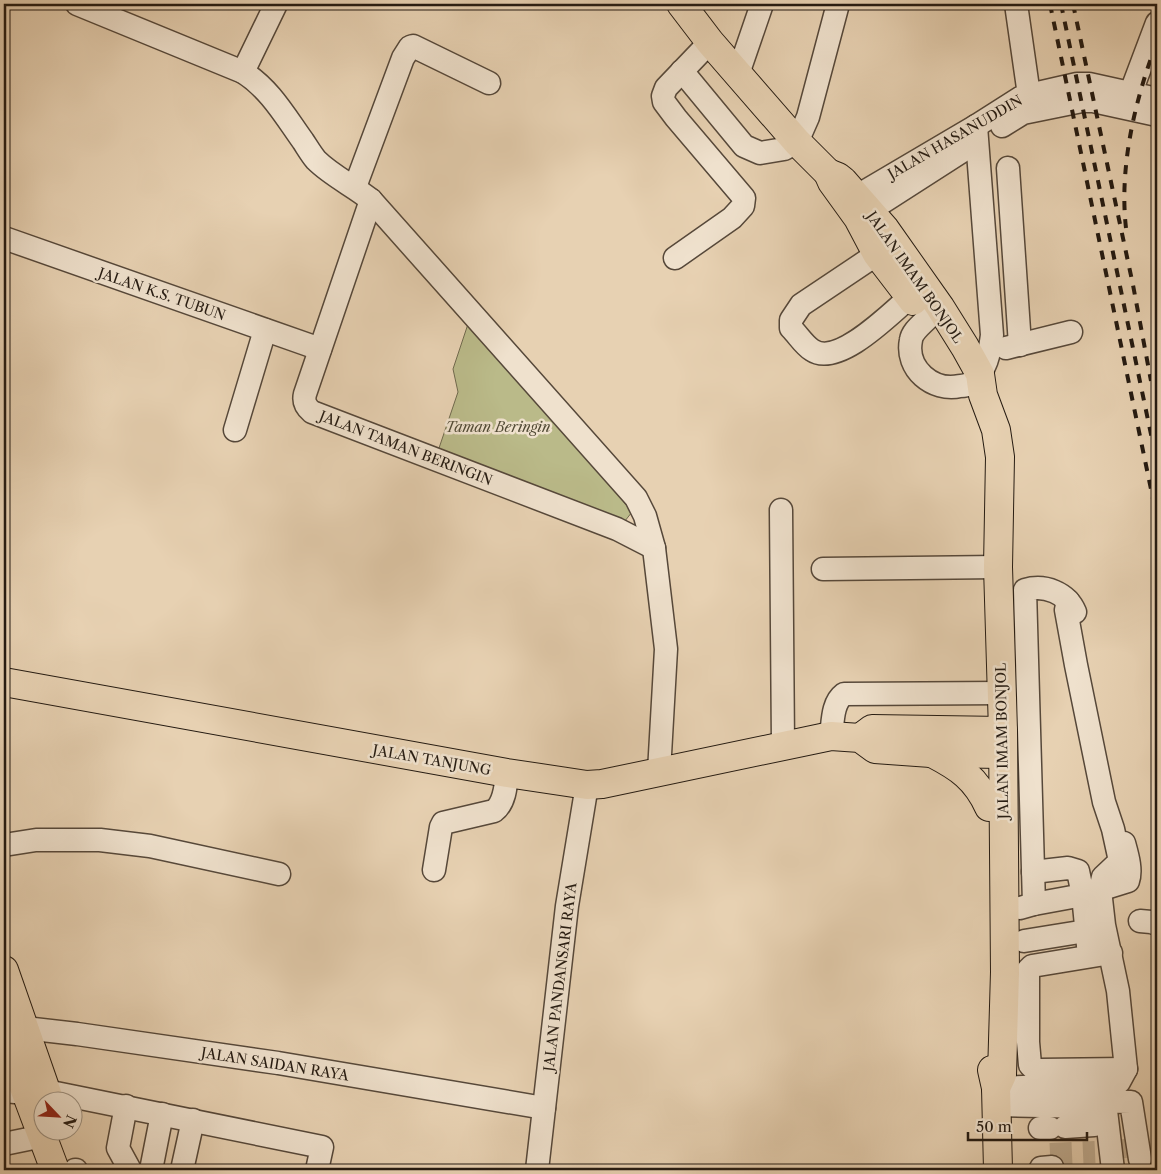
<svg xmlns="http://www.w3.org/2000/svg" width="1161" height="1174" font-family="'Libre Caslon Text',serif">
<style>
.green{fill:#baba89;stroke:#706a4e}
.lines{fill:none;stroke-linecap:round;stroke-linejoin:round}
.minor-tunnel{stroke:#c0ad92;stroke-width:22;stroke-dasharray:22 11;stroke-linecap:butt}
.minor-casing{stroke:#56483a;stroke-width:25}
.major-casing{stroke:#251b12;stroke-width:30}
.minor{stroke:#efe1cd;stroke-width:22}
.major{stroke:#e7d1b2;stroke-width:28}
.rail{stroke:#251b12;stroke-width:4;stroke-dasharray:9 9;stroke-linecap:butt}
.labels{text-anchor:middle;dominant-baseline:central;stroke-width:5;stroke-linejoin:round;paint-order:stroke}
.street-label{font-size:14px;fill:#251b12;stroke:#efe1cd}
.park-label{font-size:14px;font-style:italic;fill:#524b36;stroke:#efe1cd}
</style>
<rect width="100%" height="100%" fill="#e7d1b2"/>
<filter id="stains"><feTurbulence type="fractalNoise" baseFrequency=".004" numOctaves="4"/><feColorMatrix values="0 0 0 0 .2 0 0 0 0 .09 0 0 0 0 .02 0 0 0 .5 -.17"/></filter>
<radialGradient id="worn" r=".72"><stop offset=".6" stop-color="#630" stop-opacity="0"/><stop offset="1" stop-color="#630" stop-opacity=".3"/></radialGradient>
<!-- green -->
<path class="green" d="M 468,324 L 541,400 L 632,512 L 621,526 L 437,454 L 458,392 L 453,369 Z"/>
<g class="lines">
<!-- minor-tunnel -->
<g class="minor-tunnel">
<path d="M 1124,1139 L 1126,1158"/>
<path d="M 1050,1154 L 1095,1152"/>
</g>
<defs>
<g id="minor">
<path d="M 77,4 L 243,72 C 270,89 285,116 303,141 C 307,147 311,154 316,160 C 332,176 354,186 371,200 L 636,498 L 645,516 L 654,548 L 666,649 L 659,772"/>
<path d="M 1016,4 L 1029,95"/>
<path d="M 682,71 L 744,146 L 760,153 L 784,149 L 797,142 L 808,117 L 838,4"/>
<path d="M 243,72 L 276,4"/>
<path d="M 738,74 L 762,4"/>
<path d="M 1131,92 L 1157,23"/>
<path d="M 1002,126 L 1023,113 L 1082,101 L 1093,101 L 1157,115"/>
<path d="M 1008,168 L 1020,345"/>
<path d="M 355,187 L 403,58 L 410,47 L 413,46 L 489,83"/>
<path d="M 371,200 L 305,394 C 303,402 306,407 312,412 L 617,529 L 654,548"/>
<path d="M 847,202 L 976,126 L 1020,98 L 1029,95 L 1077,84 L 1089,84 L 1157,99"/>
<path d="M 858,218 L 967,148"/>
<path d="M 4,238 L 320,349"/>
<path d="M 877,254 L 801,305 L 791,320 L 791,328 C 798,335 804,345 812,350 C 838,368 891,313 910,297"/>
<path d="M 675,258 L 732,218 L 743,206 L 744,198 L 676,118 L 664,102 L 663,96 L 666,88 L 710,42"/>
<path d="M 927,319 C 921,325 912,332 911,340 C 905,369 933,392 960,386 C 964,386 968,385 971,383 C 986,373 990,351 992,335 L 976,126"/>
<path d="M 1006,348 L 1071,332"/>
<path d="M 235,430 L 265,330"/>
<path d="M 781,510 L 783,745"/>
<path d="M 823,569 L 998,567"/>
<path d="M 831,736 C 833,722 832,703 844,694 L 1003,693"/>
<path d="M 4,845 L 36,840 L 100,840 L 150,846 L 279,874"/>
<path d="M 434,870 L 441,827 L 443,823 L 494,811 C 505,803 506,785 507,773"/>
<path d="M 1033,872 L 1068,868 L 1078,871 L 1083,895 L 1089,956"/>
<path d="M 1034,904 L 1025,590 C 1045,584 1067,593 1075,612"/>
<path d="M 1020,908 L 1034,904 L 1083,895 L 1128,881 C 1132,870 1127,854 1124,843"/>
<path d="M 1140,921 L 1151,922 L 1157,924"/>
<path d="M 1024,941 L 1086,931"/>
<path d="M 1111,953 L 1032,966 L 1028,970 L 1028,1042 L 1030,1065 L 1033,1068 L 1040,1070 L 1126,1069"/>
<path d="M 10,1030 L 25,1028 L 77,1034 L 278,1063 L 544,1108"/>
<path d="M 996,1088 L 1050,1086 L 1096,1087 L 1119,1082 L 1126,1069 L 1123,1040 L 1118,991 L 1104,925 L 1100,890 L 1103,877 L 1120,861 L 1113,829 L 1104,802 L 1076,665 L 1066,610 L 1068,601"/>
<path d="M 4,1091 L 26,1093"/>
<path d="M 46,1091 L 322,1147 L 317,1170"/>
<path d="M 1074,1101 L 1131,1102 L 1140,1159"/>
<path d="M 1105,1102 L 1113,1170"/>
<path d="M 997,1105 L 1091,1107"/>
<path d="M 126,1106 L 118,1148 L 130,1170"/>
<path d="M 1065,1127 L 1094,1125"/>
<path d="M 1040,1128 L 1050,1128"/>
<path d="M 4,1144 L 43,1136"/>
<path d="M 1041,1168 L 1052,1167"/>
<path d="M 75,1170 L 76,1170"/>
<path d="M 151,1170 L 162,1114"/>
<path d="M 182,1170 L 193,1120"/>
<path d="M 537,1170 L 567,906 L 587,785"/>
</g>
<g id="major">
<path d="M 681,4 L 710,42 L 797,142 L 828,173 L 832,182 L 858,218 L 877,254 L 913,301"/>
<path d="M 828,173 L 838,177 L 843,181 L 885,229 L 940,307 L 965,347 L 980,374 L 983,395 L 996,430 L 1000,457 L 998,567 L 1003,731 L 1005,972 L 1002,1075 L 996,1088"/>
<path d="M 4,682 L 507,773 L 587,785 L 602,784 L 831,736 L 860,738 L 875,749 L 931,753 L 1003,754"/>
<path d="M 860,738 L 872,729 L 1003,731"/>
<path d="M 932,753 C 959,767 976,778 989,807"/>
<path d="M 4,970 L 50,1102"/>
<path d="M 4,1034 L 55,1170"/>
<path d="M 992,1070 L 996,1088 L 998,1170"/>
</g>
</defs>
<!-- minor casing -->
<use href="#minor" class="minor-casing"/>
<!-- major casing -->
<use href="#major" class="major-casing"/>
<!-- minor -->
<use href="#minor" class="minor"/>
<!-- major -->
<use href="#major" class="major"/>
<!-- rail -->
<g class="rail">
<path d="M 1050,4 L 1157,518"/>
<path d="M 1061,4 L 1157,463"/>
<path d="M 1073,4 L 1133,285 L 1151,381"/>
<path d="M 1126,228 C 1119,167 1135,99 1157,42"/>
</g>
</g>
<g class="labels">
<!-- street labels -->
<g class="street-label">
<text transform="translate(955 137) rotate(-30)">JALAN HASANUDDIN</text>
<text transform="translate(915 277) rotate(55)">JALAN IMAM BONJOL</text>
<text transform="translate(162 294) rotate(19)">JALAN K.S. TUBUN</text>
<text transform="translate(406 448) rotate(21)">JALAN TAMAN BERINGIN</text>
<text transform="translate(1002 741) rotate(-91)">JALAN IMAM BONJOL</text>
<text transform="translate(432 760) rotate(10)">JALAN TANJUNG</text>
<text transform="translate(560 977) rotate(-83)">JALAN PANDANSARI RAYA</text>
<text transform="translate(275 1064) rotate(9)">JALAN SAIDAN RAYA</text>
</g>
<!-- park labels -->
<g class="park-label">
<text x="498" y="427">Taman Beringin</text>
</g>
</g>
<!-- margin -->
<rect width="1161" height="1174" fill="none" stroke="#e7d1b2" stroke-width="20"/>
<rect x="5" y="5" width="1151" height="1164" fill="none" stroke="#251b12" stroke-width="2.5"/>
<rect x="10" y="10" width="1141" height="1154" fill="none" stroke="#251b12"/>
<!-- north arrow -->
<g transform="translate(58 1116) rotate(115)"><circle r="24" fill="#efe1cd" stroke="#9e9282"/>
<path d="M0-4L9 19L0 12L-9 19Z" fill="#8f2418"/>
<text y="-8" font-size="14" font-weight="bold" text-anchor="middle" fill="#251b12">N</text>
</g>
<!-- scale -->
<path d="M968 1132v8h119v-8" fill="none" stroke="#251b12" stroke-width="2.5"/>
<text x="976" y="1132" font-size="15" fill="#251b12" stroke="#efe1cd" stroke-width="4" paint-order="stroke">50 m</text>
<rect width="100%" height="100%" filter="url(#stains)"/>
<rect width="100%" height="100%" fill="url(#worn)"/>
</svg>
